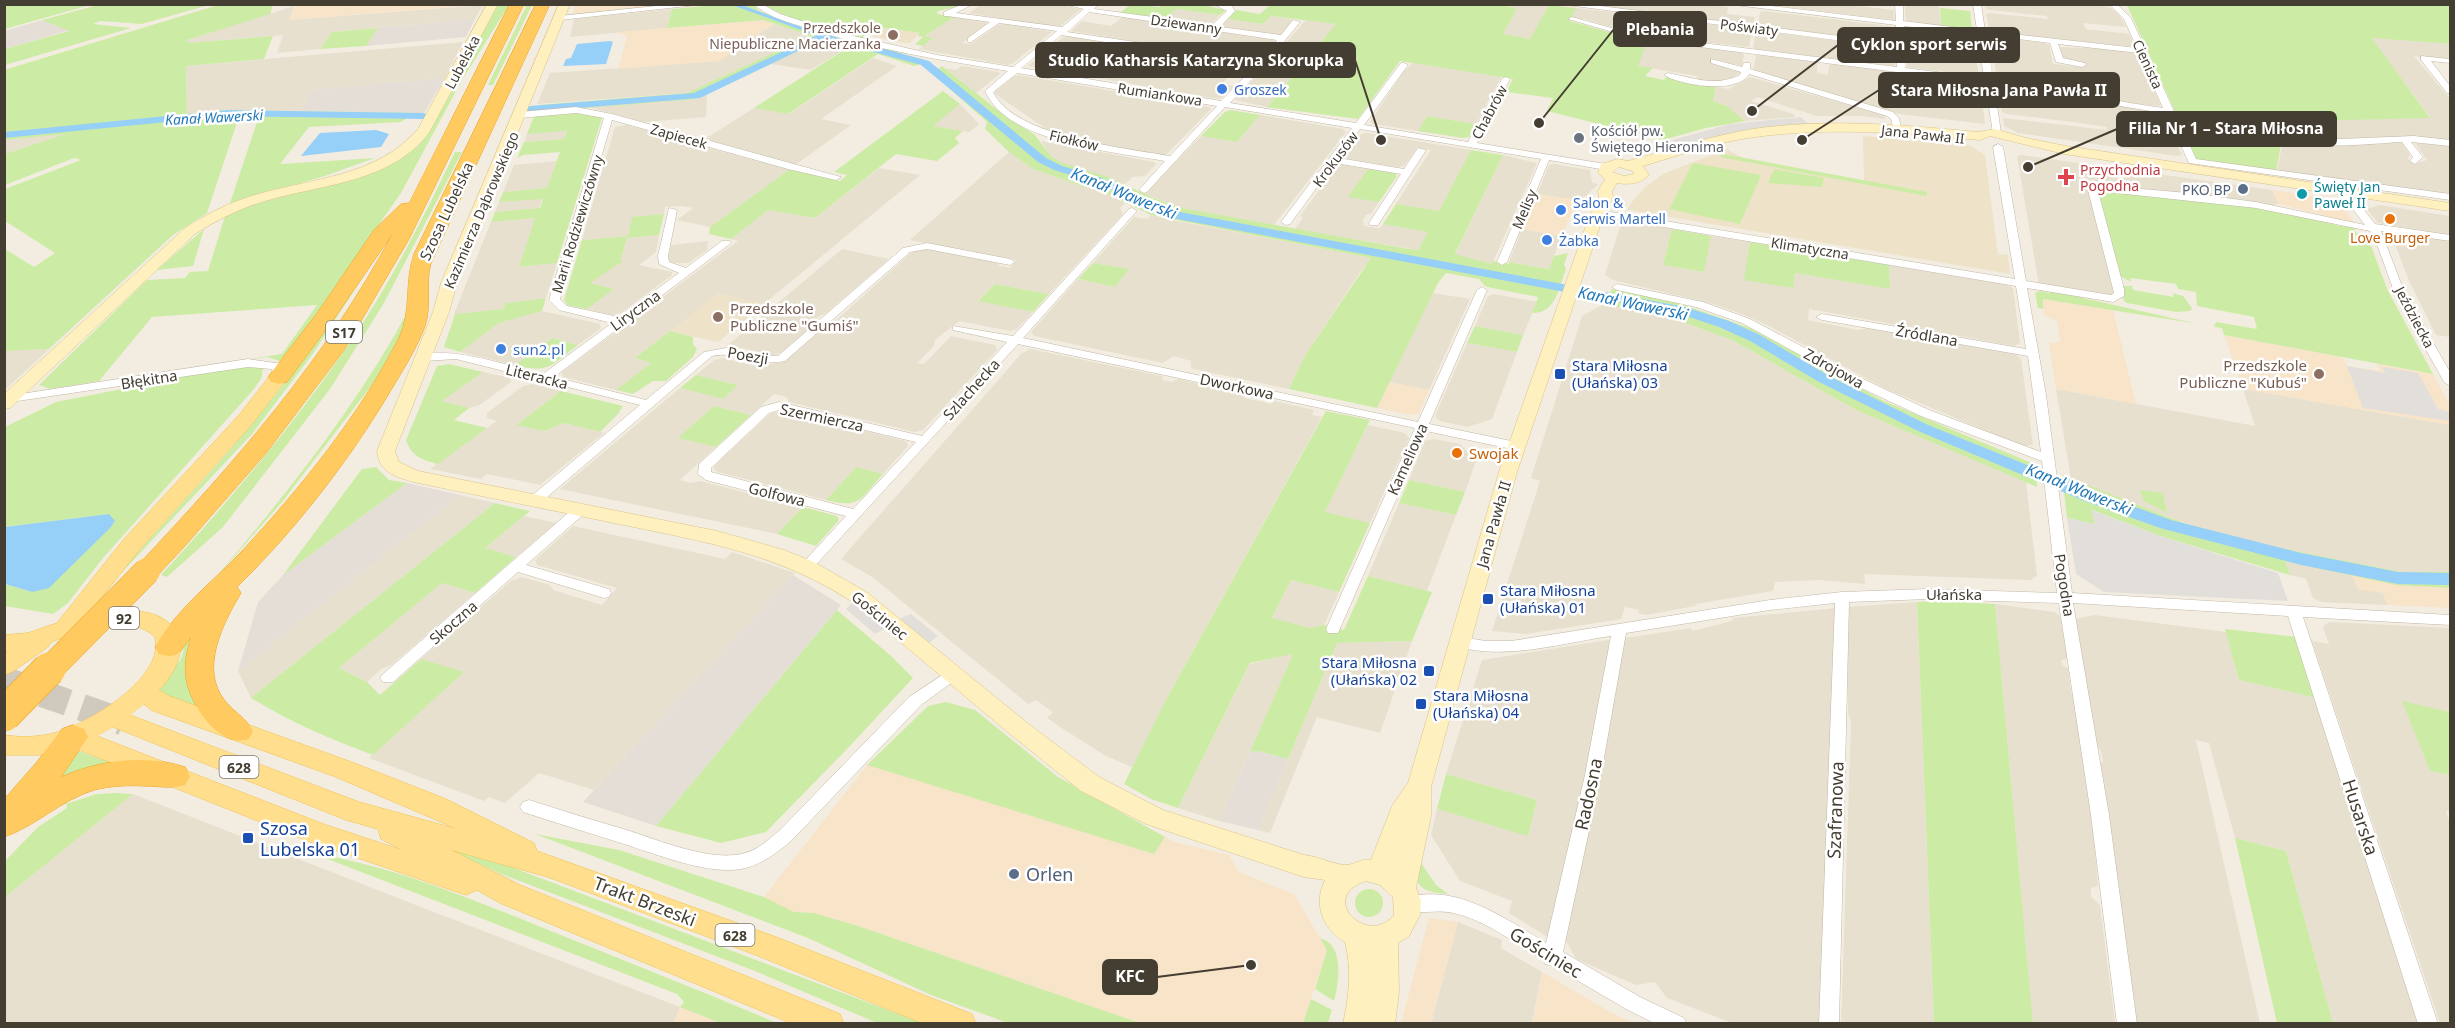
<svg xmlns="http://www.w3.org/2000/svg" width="2455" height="1028" font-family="'Noto Sans',sans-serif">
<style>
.residential{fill:#e7e0ce}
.commercial{fill:#f8e4c9}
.industrial{fill:#e4ded7}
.education{fill:#eee3c9}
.green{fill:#cceca5}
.parking{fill:#e2dfdb}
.water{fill:#96cff7}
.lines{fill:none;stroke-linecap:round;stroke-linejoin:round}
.stream{stroke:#96cff7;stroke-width:3}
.canal{fill:#96cff7;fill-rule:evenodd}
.primary-tunnel{stroke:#d0cabe;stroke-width:27;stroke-dasharray:27 14;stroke-linecap:butt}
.street-casing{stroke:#c1b8a6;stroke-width:1}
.secondary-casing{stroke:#d7c48b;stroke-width:1}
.primary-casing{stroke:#efc152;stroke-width:1}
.highway-casing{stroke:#eda321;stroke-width:1}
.street{fill:#fff;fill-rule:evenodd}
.secondary{fill:#fff0bf;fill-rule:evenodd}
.primary{fill:#ffdf8e;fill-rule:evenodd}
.highway{fill:#ffca60;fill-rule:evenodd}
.highway-bridge-far1-casing{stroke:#eda321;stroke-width:27;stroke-linecap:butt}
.highway-bridge-casing{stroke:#eda321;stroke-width:34;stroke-linecap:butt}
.highway-bridge-far1{stroke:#ffca60;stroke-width:26}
.highway-bridge{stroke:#ffca60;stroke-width:33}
.education-dot{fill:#8d6e63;stroke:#fff;stroke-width:2}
.shop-dot{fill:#3f7fe0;stroke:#fff;stroke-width:2}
.worship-dot{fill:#6b7280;stroke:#fff;stroke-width:2}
.health-dot{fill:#e0444e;stroke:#fff;stroke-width:2}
.service-dot{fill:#5c6f8a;stroke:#fff;stroke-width:2}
.culture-dot{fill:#0f9aa8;stroke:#fff;stroke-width:2}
.food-dot{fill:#e8710a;stroke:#fff;stroke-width:2}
.transit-dot{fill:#1a4fb4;stroke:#fff;stroke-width:2}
.labels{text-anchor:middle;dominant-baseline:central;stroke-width:5;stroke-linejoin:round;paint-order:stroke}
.far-street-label{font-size:14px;fill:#443d31;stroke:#fff}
.far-education-label{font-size:14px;fill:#785e54;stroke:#fff;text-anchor:end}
.far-shop-label{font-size:14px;fill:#366cbe;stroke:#fff;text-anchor:start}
.far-water-label{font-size:14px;font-style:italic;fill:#2179ba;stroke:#fff}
.far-worship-label{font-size:14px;fill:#5b616d;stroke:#fff;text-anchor:start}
.far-health-label{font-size:14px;fill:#be3a42;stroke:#fff;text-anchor:start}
.far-culture-label{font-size:14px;fill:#0d838f;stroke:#fff;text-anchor:start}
.far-service-label{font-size:14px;fill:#4e5e75;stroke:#fff;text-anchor:end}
.far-food-label{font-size:14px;fill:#c56008;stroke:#fff}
.shield{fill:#fff;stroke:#7c776f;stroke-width:1.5}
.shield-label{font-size:14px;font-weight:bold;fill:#443d31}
.street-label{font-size:15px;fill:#443d31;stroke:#fff}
.education-label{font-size:15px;fill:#785e54;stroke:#fff;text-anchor:start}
.shop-label{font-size:15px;fill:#366cbe;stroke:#fff;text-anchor:start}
.transit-label{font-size:15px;fill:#164399;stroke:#fff;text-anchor:start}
.food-label{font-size:15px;fill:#c56008;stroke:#fff;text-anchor:start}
.water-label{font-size:16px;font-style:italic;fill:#2179ba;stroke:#fff}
.near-street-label{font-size:18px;fill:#443d31;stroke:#fff}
.near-transit-label{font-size:18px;fill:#164399;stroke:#fff;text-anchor:start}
.near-service-label{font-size:18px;fill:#4e5e75;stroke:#fff;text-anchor:start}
.leader{fill:none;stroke:#443d31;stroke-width:2}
.callout-dot{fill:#443d31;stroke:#fff;stroke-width:2}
.callout{fill:#443d31;stroke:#443d31;stroke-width:2}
.callout-label{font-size:16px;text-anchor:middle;font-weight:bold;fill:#fff}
</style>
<rect width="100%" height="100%" fill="#f3ede1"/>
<!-- residential -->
<g class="residential">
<path d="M 982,4 L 1056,4 L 1081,9 L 1060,26 L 1055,27 L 969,13 Z"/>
<path d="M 1545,4 L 1549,6 L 1531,39 L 1502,34 L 1517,9 L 1503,5 Z"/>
<path d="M 1842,4 L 1894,10 L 1894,20 L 1770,5 Z"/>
<path d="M 2089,4 L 2109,7 L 2119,14 L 2126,27 L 2083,23 L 2086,29 L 2129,34 L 2135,47 L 1990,32 L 1986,14 L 1990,13 L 2048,19 L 2047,16 L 1990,10 L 1985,8 L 1985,5 Z"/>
<path d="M 483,5 L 475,19 L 332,32 L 320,49 L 277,53 L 283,35 L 188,43 L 187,40 L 294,6 L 290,20 Z"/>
<path d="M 1577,5 L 1709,5 L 1728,7 L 1727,14 L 1755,17 L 1753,25 L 1749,26 Z"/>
<path d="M 1905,5 L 1939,5 L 1941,27 L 1906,21 Z"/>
<path d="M 1576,8 L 1749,29 L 1752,31 L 1749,47 L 1637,35 L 1585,19 L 1571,17 Z"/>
<path d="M 672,9 L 667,28 L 570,37 L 574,19 Z"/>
<path d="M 1176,9 L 1220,15 L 1211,24 L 1206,25 L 1164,19 Z"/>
<path d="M 1764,11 L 1890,26 L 1895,28 L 1894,42 L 1761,27 L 1758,25 L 1760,12 Z"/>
<path d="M 1271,16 L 1295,20 L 1281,35 L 1276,36 L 1220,26 L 1227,19 L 1263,24 Z"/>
<path d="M 954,17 L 988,23 L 962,43 L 971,44 L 998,25 L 1003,24 L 1052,32 L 1013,63 L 1008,65 L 919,49 L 932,39 L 924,37 Z"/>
<path d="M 1122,17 L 1273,40 L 1275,41 L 1258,59 L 1253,60 L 1071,31 L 1082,21 L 1111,26 Z"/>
<path d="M 1306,20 L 1337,24 L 1267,107 L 1235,100 Z"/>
<path d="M 774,24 L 811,36 L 687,93 L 537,104 L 550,73 L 718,61 Z"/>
<path d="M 1910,28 L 1967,35 L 1973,38 L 1974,44 L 1941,40 L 1942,56 L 1976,60 L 1979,76 L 1907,67 L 1905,29 Z"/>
<path d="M 1760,31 L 1890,47 L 1894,49 L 1895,66 L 1757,50 L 1753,48 L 1756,32 Z"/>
<path d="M 1068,36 L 1122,46 L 1100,65 L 1109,66 L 1131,48 L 1137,47 L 1184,54 L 1186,56 L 1166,75 L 1175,77 L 1196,58 L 1202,57 L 1252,66 L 1243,76 L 1230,75 L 1222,84 L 1234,86 L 1223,97 L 1218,99 L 1028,66 L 1063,37 Z"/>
<path d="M 1995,37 L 2044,43 L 2049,45 L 2053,64 L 2083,67 L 2082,64 L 2064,60 L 2060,47 L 2109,49 L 2138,54 L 2161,106 L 2127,103 L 2074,92 L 2069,90 L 2067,81 L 2079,81 L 2078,77 L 2056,74 L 2059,87 L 2057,88 L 2002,81 L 1997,79 L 1990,38 Z"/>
<path d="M 1630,38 L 1740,52 L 1744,54 L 1742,66 L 1714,59 L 1709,62 L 1741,72 L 1726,82 L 1704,81 L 1697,79 L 1697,76 L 1638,66 L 1628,41 Z"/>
<path d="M 2371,38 L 2450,44 L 2450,60 L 2414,56 L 2450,99 L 2450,141 L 2414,136 L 2312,140 L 2263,136 L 2253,114 L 2308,121 L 2430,117 Z"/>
<path d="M 820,41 L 848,47 L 811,70 L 771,64 Z"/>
<path d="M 463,42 L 445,78 L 315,90 L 301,111 L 225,110 L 187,114 L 186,66 Z"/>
<path d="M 1760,54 L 1813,61 L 1817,63 L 1817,73 L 1828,75 L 1829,65 L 1833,63 L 1889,71 L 1895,73 L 1895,100 L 1908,102 L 1907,83 L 1944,88 L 1944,78 L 1975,82 L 1980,84 L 1985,124 L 1899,114 L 1756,72 L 1753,70 L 1756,55 Z"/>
<path d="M 873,58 L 897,66 L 821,119 L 851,125 L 795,165 L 705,139 L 754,108 L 789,114 Z"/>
<path d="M 1413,63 L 1501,77 L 1476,124 L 1427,116 L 1418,131 L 1373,124 L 1370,122 L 1404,71 Z"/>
<path d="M 962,66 L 999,72 L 1000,74 L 976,93 L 945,68 L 956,70 Z"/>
<path d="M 1018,75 L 1209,107 L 1211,109 L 1167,154 L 1160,155 L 1075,140 L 1052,133 L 995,94 L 995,89 L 1013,76 Z"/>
<path d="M 1750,77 L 1885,115 L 1885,119 L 1861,116 L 1817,116 L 1757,97 L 1751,101 L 1794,114 L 1795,117 L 1745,121 L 1727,106 L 1713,101 L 1716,87 L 1729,89 Z"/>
<path d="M 2003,85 L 2158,112 L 2164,114 L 2182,155 L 2177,156 L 2018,133 L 2004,126 L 2003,118 L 2107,130 L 2106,127 L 2081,123 L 2007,114 L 2002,112 L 1998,86 Z"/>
<path d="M 707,95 L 706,117 L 644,122 L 588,107 L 696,99 Z"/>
<path d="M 960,104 L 979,124 L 969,132 L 932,126 Z"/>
<path d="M 1260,115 L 1343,129 L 1346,132 L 1274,225 L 1182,208 L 1144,194 L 1201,136 L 1237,142 Z"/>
<path d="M 627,125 L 759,162 L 762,160 L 790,169 L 710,227 L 677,220 L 693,208 L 681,206 L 665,207 L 664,214 L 632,218 L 628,236 L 582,240 L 615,127 Z"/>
<path d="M 567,130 L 564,139 L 524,142 L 527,134 Z"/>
<path d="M 68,133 L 5,154 L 5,140 Z"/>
<path d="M 1367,133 L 1471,150 L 1439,212 L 1396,204 L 1431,150 L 1417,148 L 1404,166 L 1398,167 L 1347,159 L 1345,156 L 1361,134 Z"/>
<path d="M 1041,141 L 1154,162 L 1156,164 L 1145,176 L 1132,177 L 1125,184 L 1060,162 L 1051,157 Z"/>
<path d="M 2283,141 L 2318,146 L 2398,142 L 2402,143 L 2410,155 L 2407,159 L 2417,163 L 2427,160 L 2415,143 L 2450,146 L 2450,195 L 2277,170 Z"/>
<path d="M 1009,152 L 1033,169 L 1087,188 L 1090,186 L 1125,203 L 1120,208 L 1123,214 L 1049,294 L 995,284 L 978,300 L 1033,312 L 1017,329 L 1010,331 L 959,321 L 935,340 L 934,346 L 917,363 L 924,364 L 951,336 L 995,345 L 997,350 L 923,430 L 915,432 L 789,402 L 787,397 L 774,394 L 751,415 L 714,406 L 679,438 L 716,447 L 680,480 L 690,483 L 700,481 L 803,507 L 777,534 L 560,489 L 680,388 L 723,399 L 738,385 L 696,375 L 714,360 L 723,358 L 759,367 L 780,362 L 826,324 L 831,325 L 913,251 L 929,249 L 998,262 L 999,266 L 1010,268 L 1017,260 L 910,240 Z"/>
<path d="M 1503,155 L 1537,163 L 1492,264 L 1455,255 Z"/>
<path d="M 2022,155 L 2272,190 L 2279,204 L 2274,204 L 2277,212 L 2193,199 L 2101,191 L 2099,193 L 2124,299 L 2039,285 L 2017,156 Z"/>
<path d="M 557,161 L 547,188 L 503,192 L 514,165 Z"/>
<path d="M 1554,164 L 1590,170 L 1592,183 L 1598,184 L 1581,201 L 1537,194 L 1549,165 Z"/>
<path d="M 1343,165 L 1368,169 L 1349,196 L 1379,202 L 1371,214 L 1366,215 L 1363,220 L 1364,226 L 1380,228 L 1383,224 L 1429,232 L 1418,250 L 1295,229 L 1303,218 L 1300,216 L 1337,166 Z"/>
<path d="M 879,168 L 920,175 L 718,342 L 670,331 L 635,358 L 651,363 L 616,390 L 563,377 L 562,372 L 738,241 L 731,239 L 768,210 L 815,218 Z"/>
<path d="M 543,198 L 539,208 L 495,212 L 499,202 Z"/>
<path d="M 2379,205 L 2450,216 L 2450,235 L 2378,223 L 2367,209 Z"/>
<path d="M 1151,215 L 1172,220 L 1372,258 L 1361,271 L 1304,357 L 1289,389 L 1194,369 L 1191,368 L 1191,361 L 1174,356 L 1163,363 L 1034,336 L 1031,332 L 1078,279 L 1115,287 L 1129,269 L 1093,263 L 1134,217 L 1147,219 Z"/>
<path d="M 536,218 L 519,267 L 557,263 L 546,298 L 506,303 L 503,309 L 454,314 L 491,222 Z"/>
<path d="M 1629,222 L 1672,229 L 1663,265 L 1703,272 L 1711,236 L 1750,242 L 1745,279 L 1793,287 L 1795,273 L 1890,289 L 1889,265 L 2007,285 L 2013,288 L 2020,343 L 2014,346 L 1809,309 L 1808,320 L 1858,330 L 1868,328 L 2015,354 L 2021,359 L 2033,445 L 2023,446 L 1886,389 L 1771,327 L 1742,314 L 1710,303 L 1613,280 L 1605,275 L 1621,223 Z"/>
<path d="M 1522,229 L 1562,236 L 1549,269 L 1509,262 Z"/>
<path d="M 2392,232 L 2450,240 L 2450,337 L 2436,335 L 2410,283 L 2396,247 L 2387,234 Z"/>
<path d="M 659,235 L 656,252 L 639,265 L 672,272 L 672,275 L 621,313 L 612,315 L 587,309 L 614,289 L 589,283 L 621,261 L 627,238 Z"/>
<path d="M 708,241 L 707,250 L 688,263 L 673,263 L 668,260 L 671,245 Z"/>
<path d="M 842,249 L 889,259 L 825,314 L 819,316 L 807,327 L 807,331 L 781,353 L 773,355 L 728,345 Z"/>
<path d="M 1433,293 L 1470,299 L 1429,390 L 1389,382 Z"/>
<path d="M 1494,294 L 1537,302 L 1523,335 L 1475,326 L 1488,296 Z"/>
<path d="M 1604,304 L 1674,319 L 1732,340 L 1856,410 L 2026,482 L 2037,576 L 2030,580 L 1864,574 L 1865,584 L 1820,580 L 1775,582 L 1773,591 L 1696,604 L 1695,606 L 1646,615 L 1638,613 L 1639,610 L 1625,607 L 1621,619 L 1526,634 L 1492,631 L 1540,481 L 1531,478 L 1582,316 Z"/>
<path d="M 542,311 L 600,324 L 601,328 L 578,345 L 552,338 L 515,365 L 460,352 L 499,323 Z"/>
<path d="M 1467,343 L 1517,352 L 1492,419 L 1468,427 L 1440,421 L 1435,416 Z"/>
<path d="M 49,349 L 5,390 L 5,351 Z"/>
<path d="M 1030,349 L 1162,376 L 1163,380 L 1167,381 L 1172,382 L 1178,379 L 1245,394 L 1244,398 L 1272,404 L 1274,401 L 1314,410 L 1312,415 L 1322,417 L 1167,698 L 1134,768 L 1106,756 L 1063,729 L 1047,718 L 1053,712 L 1036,700 L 1028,704 L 872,577 L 841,559 L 1021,354 Z"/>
<path d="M 483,372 L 510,378 L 511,382 L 478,406 L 469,408 L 441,401 Z"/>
<path d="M 533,384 L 561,391 L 517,424 L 544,431 L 564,423 L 604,433 L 540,485 L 487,474 L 481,479 L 430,469 L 497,421 L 487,418 L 487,413 L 523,386 Z"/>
<path d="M 2056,389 L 2255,426 L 2243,389 L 2450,425 L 2450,572 L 2402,572 L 2274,547 L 2185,523 L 2071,479 Z"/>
<path d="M 780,411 L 906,441 L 908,446 L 883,474 L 856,467 L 826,500 L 715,471 L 714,466 L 771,413 Z"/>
<path d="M 1368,425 L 1405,433 L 1409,438 L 1370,523 L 1324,513 Z"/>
<path d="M 1434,439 L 1460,444 L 1476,461 L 1465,492 L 1409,480 L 1425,441 Z"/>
<path d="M 460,495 L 495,503 L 251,698 L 238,671 Z"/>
<path d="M 1399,503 L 1456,515 L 1427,591 L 1368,576 Z"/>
<path d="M 524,516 L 557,523 L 516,557 L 484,549 Z"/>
<path d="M 573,526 L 725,559 L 732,552 L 795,573 L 594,790 L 539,773 L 505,803 L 489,797 L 484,801 L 369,758 L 463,673 L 421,659 L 511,581 L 522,577 L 550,585 L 553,590 L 602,605 L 617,588 L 537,565 L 535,560 Z"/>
<path d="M 2284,561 L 2352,575 L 2358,589 L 2383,592 L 2387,605 L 2321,602 L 2313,598 L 2306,579 L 2290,575 Z"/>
<path d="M 1291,580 L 1339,592 L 1324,625 L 1310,628 L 1272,619 Z"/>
<path d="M 442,583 L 475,593 L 391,665 L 381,669 L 367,682 L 339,668 Z"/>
<path d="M 1917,602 L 1934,1023 L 1841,1024 L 1851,723 L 1848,713 L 1847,607 Z"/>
<path d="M 1995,604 L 2055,612 L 2060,616 L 2068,659 L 2061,660 L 2063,666 L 2068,668 L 2071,692 L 2075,693 L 2089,784 L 2098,886 L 2091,888 L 2091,897 L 2100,905 L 2115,1023 L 2033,1023 Z"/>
<path d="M 1836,608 L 1821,1023 L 1732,1023 L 1667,998 L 1655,982 L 1636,985 L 1576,959 L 1565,939 L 1625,638 L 1691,628 L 1692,631 L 1732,621 L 1733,618 Z"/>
<path d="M 2094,615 L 2226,632 L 2239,680 L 2317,698 L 2420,1023 L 2333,1023 L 2286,851 L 2235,838 L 2209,743 L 2196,740 L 2260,1023 L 2136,1023 L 2099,766 L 2103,762 L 2101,751 L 2096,745 L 2075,619 Z"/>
<path d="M 2329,622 L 2450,628 L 2450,712 L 2403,702 L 2430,771 L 2450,775 L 2450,811 L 2446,811 L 2450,823 L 2450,1023 L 2440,1023 L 2312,641 L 2329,644 L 2323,627 Z"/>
<path d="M 1608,640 L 1614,644 L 1549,938 L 1509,913 L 1512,901 L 1460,881 L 1431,835 L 1437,809 L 1528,835 L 1537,800 L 1446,774 L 1482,660 Z"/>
<path d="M 1412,641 L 1380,733 L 1317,717 L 1270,833 L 1258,830 L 1337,643 Z"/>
<path d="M 1294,653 L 1219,821 L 1178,808 L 1250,664 Z"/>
<path d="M 133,794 L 421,907 L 680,1007 L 673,1024 L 5,1024 L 5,897 Z"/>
<path d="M 1458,922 L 1502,940 L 1501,948 L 1542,972 L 1532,1023 L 1431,1024 Z"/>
</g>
<!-- commercial -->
<g class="commercial">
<path d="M 299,5 L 299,4 L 474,5 L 289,20 L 294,6 Z"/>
<path d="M 575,5 L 672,5 L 572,16 Z"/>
<path d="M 763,20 L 774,24 L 719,61 L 618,69 L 627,37 L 618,32 Z"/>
<path d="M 2272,190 L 2321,197 L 2338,202 L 2356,224 L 2279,204 Z"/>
<path d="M 1537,194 L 1577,200 L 1562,236 L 1522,229 Z"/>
<path d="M 2042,299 L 2113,310 L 2136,404 L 2056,389 L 2049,343 L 2060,342 L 2057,321 L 2044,315 Z"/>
<path d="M 2224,335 L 2342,357 L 2347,366 L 2380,371 L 2377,364 L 2433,374 L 2450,405 L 2450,425 L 2243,389 Z"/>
<path d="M 1389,382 L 1429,390 L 1419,413 L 1410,415 L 1377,408 Z"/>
<path d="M 2352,575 L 2396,585 L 2450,588 L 2450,608 L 2387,605 L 2383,593 L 2358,589 Z"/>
<path d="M 867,765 L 1154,853 L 1165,837 L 1174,842 L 1229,855 L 1239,872 L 1294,894 L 1327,950 L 1303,1023 L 1140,1023 L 858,926 L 814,913 L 794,912 L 770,902 L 764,897 Z"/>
<path d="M 1429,918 L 1458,922 L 1431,1023 L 1401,1023 Z"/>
<path d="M 1542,972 L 1612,1013 L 1633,1023 L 1533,1023 Z"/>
<path d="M 680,1007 L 720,1023 L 673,1024 Z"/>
</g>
<!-- industrial -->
<g class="industrial">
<path d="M 475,19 L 466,37 L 366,46 L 378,28 Z"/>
<path d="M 42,20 L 70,30 L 5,49 L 5,31 Z"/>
<path d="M 445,78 L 424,113 L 301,111 L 314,90 Z"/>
<path d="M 407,483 L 460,495 L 238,671 L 258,602 L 283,575 Z"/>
<path d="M 793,575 L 841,605 L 656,826 L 583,802 Z"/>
<path d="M 1258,751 L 1288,759 L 1258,830 L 1219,821 L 1250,752 Z"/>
</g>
<!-- education -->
<g class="education">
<path d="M 878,27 L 920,33 L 910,43 L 904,43 L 866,35 Z"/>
<path d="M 1863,136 L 1969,145 L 1985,155 L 1998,254 L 2008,255 L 2010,274 L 1628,210 L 1631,203 L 1645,187 L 1663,174 L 1727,149 L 1743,158 L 1864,181 Z"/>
<path d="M 718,293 L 764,304 L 718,342 L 670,331 Z"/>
</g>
<!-- green -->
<g class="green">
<path d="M 1131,4 L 1159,7 L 1162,5 L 1204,5 L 1226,10 L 1220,15 L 1176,9 L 1164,19 L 1120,13 Z"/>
<path d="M 4,5 L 5,4 L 90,5 L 5,29 Z"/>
<path d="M 98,5 L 209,5 L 142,24 L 100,21 L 93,24 L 131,28 L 5,65 L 5,49 L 69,31 L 42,20 Z"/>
<path d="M 218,5 L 273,5 L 270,14 L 187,40 L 188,43 L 273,36 L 264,59 L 186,66 L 187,114 L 225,110 L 424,113 L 421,119 L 407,118 L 401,122 L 309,127 L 280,164 L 375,158 L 322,177 L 230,203 L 259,116 L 239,116 L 207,213 L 173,235 L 49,349 L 5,351 L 5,249 L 34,267 L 55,253 L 5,221 L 5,189 L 81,160 L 74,158 L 5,185 L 5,154 L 65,134 L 5,140 L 4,70 Z"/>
<path d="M 497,5 L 509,5 L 462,80 L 401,193 L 283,362 L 267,357 L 183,369 L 282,354 L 317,305 L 152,317 L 99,381 L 50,389 L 39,385 L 147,280 L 185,278 L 190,272 L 208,271 L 225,216 L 256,204 L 340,181 L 395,160 L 417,147 L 426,137 L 449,97 Z"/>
<path d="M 527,5 L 532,5 L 493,85 L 488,85 Z"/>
<path d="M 715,5 L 754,5 L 759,11 L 844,41 L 831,43 L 819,41 L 696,99 L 536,112 L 539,105 L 687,93 L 810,36 L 763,20 L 667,28 L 672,9 Z"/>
<path d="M 762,5 L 965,5 L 938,11 L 937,14 L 954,17 L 925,36 L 933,38 L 923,46 L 915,44 L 923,37 L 918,36 L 920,33 L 878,27 L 861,38 L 796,20 Z"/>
<path d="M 1270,5 L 1503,5 L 1517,9 L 1503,34 L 1530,39 L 1549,5 L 1576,8 L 1570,21 L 1630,38 L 1628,41 L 1645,48 L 1638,66 L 1653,68 L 1645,76 L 1664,80 L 1667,76 L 1716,87 L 1713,101 L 1727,106 L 1745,121 L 1706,128 L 1663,140 L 1547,111 L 1553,98 L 1506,92 L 1513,79 L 1400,61 L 1358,119 L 1267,107 L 1336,24 L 1271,16 L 1263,24 L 1227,19 L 1236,10 L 1260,14 Z"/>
<path d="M 2127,5 L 2450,5 L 2450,44 L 2372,38 L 2430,118 L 2308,121 L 2254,114 L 2263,136 L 2282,139 L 2276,171 L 2197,160 Z"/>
<path d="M 1940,8 L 1970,11 L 1972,29 L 1941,27 Z"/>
<path d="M 378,28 L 366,46 L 320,49 L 332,32 Z"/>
<path d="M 855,43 L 883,47 L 927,62 L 914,66 L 878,54 L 788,114 L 754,108 Z"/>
<path d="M 942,66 L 1009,119 L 1034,134 L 1051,156 L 1060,162 L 1108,177 L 1156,199 L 1182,208 L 1409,249 L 1418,250 L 1428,232 L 1383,224 L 1396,204 L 1439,211 L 1471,150 L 1503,155 L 1455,254 L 1492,264 L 1493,261 L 1509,264 L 1509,262 L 1549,269 L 1554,256 L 1568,253 L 1564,265 L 1566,269 C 1559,287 1556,314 1532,313 L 1538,297 L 1492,288 L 1485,286 L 1479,279 L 1446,273 L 1438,283 L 1377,408 L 1289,389 L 1304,357 L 1371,258 L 1151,215 L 1090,186 L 1087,188 L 1033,169 L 1009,152 L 985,129 L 987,122 L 933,74 Z"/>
<path d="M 943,91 L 960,104 L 933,126 L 963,131 L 955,138 L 959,143 L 937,161 L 896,154 L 815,218 L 768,210 L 731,239 L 709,234 L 710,227 L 790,169 L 840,181 L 847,175 L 834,172 Z"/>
<path d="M 1230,110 L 1260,115 L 1237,142 L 1201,136 L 1225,112 Z"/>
<path d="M 581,112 L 602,118 L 557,263 L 519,267 L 535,218 L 491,222 L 495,212 L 540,208 L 543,199 L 499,202 L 503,192 L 547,188 L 560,152 L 523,155 L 517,158 L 524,142 L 564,139 L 567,131 L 527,134 L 534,116 Z"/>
<path d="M 1427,116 L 1476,124 L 1469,137 L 1463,138 L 1418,131 Z"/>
<path d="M 455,152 L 462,152 L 384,303 L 330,389 L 223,527 L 167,577 L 161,575 C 230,500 297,421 355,335 C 393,278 425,215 455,152 Z"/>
<path d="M 1721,154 L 1734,156 L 1927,192 L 1926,196 L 1720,157 Z"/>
<path d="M 1693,163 L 1761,175 L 1740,224 L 1669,209 Z"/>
<path d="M 1368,169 L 1394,173 L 1397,176 L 1379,202 L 1348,197 Z"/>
<path d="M 1774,169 L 1824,178 L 1822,187 L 1768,183 Z"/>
<path d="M 2101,191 C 2160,196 2220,202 2279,212 C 2304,216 2329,225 2355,228 L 2355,232 L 2368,238 L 2388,291 L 2433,374 L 2224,335 L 2222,328 L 2214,327 L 2216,322 L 2257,329 L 2254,317 L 2197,306 L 2196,292 L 2178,289 L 2176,284 L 2130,278 L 2131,282 L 2120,276 L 2099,193 Z"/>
<path d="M 664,214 L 659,235 L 627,238 L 621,260 L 623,261 L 590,283 L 614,289 L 587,309 L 567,305 L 564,300 L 582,240 L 628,236 L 632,217 Z"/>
<path d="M 204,229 L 193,266 L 157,270 Z"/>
<path d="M 1672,229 L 1711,236 L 1704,272 L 1663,265 Z"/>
<path d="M 1750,242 L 1889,265 L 1890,289 L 1795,273 L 1793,288 L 1744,280 Z"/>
<path d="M 380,251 L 312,355 L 252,434 L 110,585 C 157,528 209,477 255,420 C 300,366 340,309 380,251 Z"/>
<path d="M 1093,263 L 1129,269 L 1115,287 L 1078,279 Z"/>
<path d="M 995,284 L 1049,294 L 1033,312 L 978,301 Z"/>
<path d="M 2122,286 L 2132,286 L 2133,290 L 2174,297 L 2173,293 L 2183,296 L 2192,308 L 2190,311 L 2176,312 L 2127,303 L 2124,301 Z"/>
<path d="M 1611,289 L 1681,304 L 1750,328 L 1884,401 L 2034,464 L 2037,487 L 1856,410 L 1732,340 L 1674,319 L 1604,304 L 1608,302 Z"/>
<path d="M 2040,291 L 2050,293 L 2050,291 L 2070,295 L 2198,324 L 2043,299 L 2043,309 L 2038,308 L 2035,293 Z"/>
<path d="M 546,298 L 542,311 L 499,323 L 460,352 L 444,347 L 455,314 L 503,309 L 506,303 Z"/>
<path d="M 409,309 L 396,349 L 384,369 L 282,502 L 206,589 C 281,500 354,412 409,309 Z"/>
<path d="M 1475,326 L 1523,335 L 1517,352 L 1467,343 Z"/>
<path d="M 670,331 L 693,337 L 693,344 L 697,349 L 693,357 L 666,381 L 653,381 L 633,394 L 616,390 L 651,363 L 635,358 Z"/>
<path d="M 552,338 L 578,345 C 551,365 550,374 515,365 Z"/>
<path d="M 449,364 L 483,372 L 442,401 L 469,408 L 454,420 L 487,428 L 438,464 C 422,460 411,456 406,440 L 437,366 Z"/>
<path d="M 249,366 L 261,367 L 264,370 L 262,370 L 262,377 L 254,389 L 103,558 L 68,603 L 53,614 L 5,606 L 4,584 L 32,592 L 109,514 L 5,527 L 5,427 L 56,402 L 127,388 L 138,383 Z"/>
<path d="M 696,375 L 738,385 L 723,399 L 680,388 Z"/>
<path d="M 561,391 L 623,406 L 618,414 L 600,432 L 564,423 L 544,431 L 516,425 Z"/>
<path d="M 714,406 L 751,415 L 716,447 L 678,438 Z"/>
<path d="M 1326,411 L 1370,420 L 1325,512 L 1370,523 L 1339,592 L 1291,580 L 1272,618 L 1310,628 L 1324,625 L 1344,630 L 1368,576 L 1432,592 L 1412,641 L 1337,643 L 1288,759 L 1258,751 L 1250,752 L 1293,654 L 1250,663 L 1178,808 L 1151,799 L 1124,784 L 1167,698 Z"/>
<path d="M 376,467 L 389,480 L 407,483 L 283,575 L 362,469 Z"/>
<path d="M 856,467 L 883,474 C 860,499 861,509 826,500 Z"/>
<path d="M 2062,475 L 2184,523 L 2274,547 L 2402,572 L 2450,572 L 2450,588 L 2396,585 L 2285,561 L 2290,575 L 2160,536 L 2092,510 L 2095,524 L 2067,518 Z"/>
<path d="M 1409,480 L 1465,492 L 1456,515 L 1399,503 Z"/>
<path d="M 2140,490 L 2163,493 L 2167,513 L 2144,501 Z"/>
<path d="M 495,503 L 530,511 L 485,548 L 516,557 L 475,593 L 442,583 L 339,668 L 367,682 L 380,695 L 421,659 L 464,672 L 373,755 C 330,739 290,722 251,698 Z"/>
<path d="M 803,507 L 837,516 L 839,520 L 816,546 L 777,534 Z"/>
<path d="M 1940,601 L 1995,604 L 2033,1023 L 1934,1023 L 1917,602 Z"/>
<path d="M 837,610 L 890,655 L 913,678 L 848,748 L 766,832 L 721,843 L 656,826 Z"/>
<path d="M 195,627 C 183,656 185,684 199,711 L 156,694 L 181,659 L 189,630 Z"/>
<path d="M 2225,629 L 2297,637 L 2317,698 L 2239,680 Z"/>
<path d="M 2402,701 L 2450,712 L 2450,775 L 2430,771 Z"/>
<path d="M 946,702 L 975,710 L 1058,777 L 1165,837 L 1154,854 L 867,765 L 928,706 Z"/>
<path d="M 73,749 L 120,766 L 47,783 Z"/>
<path d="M 1446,774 L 1537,800 L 1528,836 L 1437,809 Z"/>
<path d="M 114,793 L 133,794 L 5,897 L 5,861 L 38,827 L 67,808 L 66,804 L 97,794 Z"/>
<path d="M 535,834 L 619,850 L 764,897 L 794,912 L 814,913 L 858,926 L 1140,1023 L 1008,1023 L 931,995 L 808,938 Z"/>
<path d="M 2235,838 L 2286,851 L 2333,1023 L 2277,1023 Z"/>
<path d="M 435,843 L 506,865 L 922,1023 L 877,1023 L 755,971 L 499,873 Z"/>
<path d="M 312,853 C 392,866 466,897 541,927 C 620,959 699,990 777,1023 L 720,1023 L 680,1007 L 684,1002 L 677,994 Z"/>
<path d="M 1417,857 L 1436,885 L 1448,894 C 1418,892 1414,885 1417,857 Z"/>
<circle cx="1369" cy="903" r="14"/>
<path d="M 1320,938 C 1345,945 1339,982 1334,1001 L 1315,989 L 1327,950 Z"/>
<path d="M 1311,999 L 1332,1010 L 1328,1023 L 1303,1023 Z"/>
</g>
<!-- parking -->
<g class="parking">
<path d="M 1801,117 L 1808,124 L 1775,126 L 1739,131 L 1656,153 L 1647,147 L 1730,124 Z"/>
<path d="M 2347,366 L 2385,373 L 2382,367 L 2418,373 L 2438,409 L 2450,412 L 2450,421 L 2363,408 Z"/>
<path d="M 2091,510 L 2160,536 L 2278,573 L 2288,601 L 2104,592 L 2076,574 L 2067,518 L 2095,524 Z"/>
<path d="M 854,601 L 886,628 L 875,634 L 846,609 Z"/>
<path d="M 911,614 L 938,636 L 928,644 L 899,619 Z"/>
</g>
<!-- water -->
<g class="water">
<path d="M 610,41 L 613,42 L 606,64 L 563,66 L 566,59 L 571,58 L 577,44 Z"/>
<path d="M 376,130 L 389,134 L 381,147 L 301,156 L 320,133 Z"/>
<path d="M 109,514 L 115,521 L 110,528 L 49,588 L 32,592 L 5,584 L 5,527 Z"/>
</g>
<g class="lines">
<!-- stream -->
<path class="stream" d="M 734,4 L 822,36"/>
<!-- canal -->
<g class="canal">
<path d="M 822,33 L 848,41 L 843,44 L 823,39 L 700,98 L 530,112 L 525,109 L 530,106 L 694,93 Z"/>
<path d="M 855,41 L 929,61 L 1046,158 L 1062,166 L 1102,178 L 1180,212 L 1685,307 L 1729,321 L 1760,335 L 1829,376 L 1928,425 L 2094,492 L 2171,520 L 2301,553 L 2398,572 L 2450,573 L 2450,585 L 2398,584 L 2301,565 L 2160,528 L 2082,500 L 1918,431 L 1819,382 L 1750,341 L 1719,327 L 1677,313 L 1177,219 L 1094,182 L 1054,170 L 1038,162 L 921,65 L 852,46 L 850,44 Z"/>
<path d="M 228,110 L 424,113 L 429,116 L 424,119 L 228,116 L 4,138 L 4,132 Z"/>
</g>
<!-- primary-tunnel -->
<path class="primary-tunnel" d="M 4,680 L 123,722"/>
<defs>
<g id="street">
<path d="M 675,4 L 706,4 L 560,20 L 556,18 L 560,16 Z"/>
<path d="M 753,4 L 762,4 L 780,14 L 836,32 L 937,55 L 1013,67 L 1057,31 L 999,23 L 971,42 L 968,42 L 968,38 L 990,22 L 947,16 L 944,16 L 944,12 L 963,4 L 973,4 L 956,13 L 1062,27 L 1084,9 L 1063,4 L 1098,4 L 1094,9 L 1212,25 L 1227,11 L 1213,4 L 1231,5 L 1235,11 L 1220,27 L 1281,35 L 1293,20 L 1300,22 L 1265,65 L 1230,103 L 1356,123 L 1401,63 L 1404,63 L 1408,65 L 1364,125 L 1468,142 L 1502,79 L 1506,77 L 1510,79 L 1477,143 L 1606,164 L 1611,167 L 1606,170 L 1549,160 L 1507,262 L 1502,265 L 1497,262 L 1541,159 L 1360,129 L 1339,158 L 1404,169 L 1418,148 L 1426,150 L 1378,225 L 1370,225 L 1369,223 L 1401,174 L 1335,163 L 1290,224 L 1286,225 L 1281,222 L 1352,128 L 1225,107 L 1147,192 L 1144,193 L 1139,190 L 1165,161 C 1116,152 1007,143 985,91 L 1008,71 C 942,60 875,50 811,29 C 791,23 770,18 753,4 ZM 1089,12 L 1277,40 L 1260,60 L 1067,32 ZM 1061,35 L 1124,45 L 1104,61 L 1104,65 L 1107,65 L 1132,46 L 1189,54 L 1174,70 L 1178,72 L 1197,56 L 1256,65 L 1221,101 L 1021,68 ZM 1017,73 L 1217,106 L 1170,156 C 1126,148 1014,137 993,92 Z"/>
<path d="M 1559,4 L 1584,4 L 1896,43 L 1896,25 L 1727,4 L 1754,4 L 1896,21 L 1895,4 L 1903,4 L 1903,21 L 1977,30 L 1973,4 L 1981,4 L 1985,31 L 2137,48 L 2124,19 L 2109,4 L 2117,4 L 2131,18 L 2196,159 L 2450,194 L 2450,200 L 2189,163 L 2166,113 C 2108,106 2052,91 1994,84 L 2001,133 L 1997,136 L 1993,133 L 1985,83 L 1905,73 L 1906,100 L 1902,103 L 1898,100 L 1897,72 L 1637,39 L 1568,19 L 1572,17 L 1637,35 L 1897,67 L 1896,48 ZM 1904,26 L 1978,35 L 1984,78 L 1905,68 ZM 1986,35 L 2050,43 L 2056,62 L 2082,67 L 2086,65 L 2085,63 L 2063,58 L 2058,44 L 2139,53 L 2163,108 L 2130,103 L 2069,91 L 2066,80 L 2078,80 L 2079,78 L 2075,76 L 2058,75 L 2060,89 L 1993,79 Z"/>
<path d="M 2421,56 L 2450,59 L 2450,63 L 2431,61 L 2450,86 L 2450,93 L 2447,93 L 2421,60 Z"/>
<path d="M 1711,59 L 1742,67 L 1744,63 L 1750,63 L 1750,69 L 1893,112 L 1899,118 L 1901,128 L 1894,130 L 1891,119 L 1887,116 L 1749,74 C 1737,95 1680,85 1664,75 L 1668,73 C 1694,78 1715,87 1740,75 L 1741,72 L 1711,63 Z"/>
<path d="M 576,107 L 612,114 L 841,177 L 836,180 L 788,169 L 612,120 L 560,299 L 567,306 L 619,317 L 679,273 L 659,264 L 658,256 L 669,208 L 677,210 L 668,256 L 669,262 L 686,268 L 722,241 L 730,241 L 731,243 L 554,377 L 646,400 L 704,352 L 726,348 L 762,356 L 778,356 L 903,248 L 927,243 L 1010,259 L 1015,262 L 1010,265 L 927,249 L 910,252 L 785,361 C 760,367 737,350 712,356 L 539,504 L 529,504 L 527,501 L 529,498 L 640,405 L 456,359 L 424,361 L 418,358 C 437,342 518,368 543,374 L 612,323 L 559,310 L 549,300 L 604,118 L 576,113 L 520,118 L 516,115 L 520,112 Z"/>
<path d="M 2414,136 L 2450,140 L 2450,146 L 2411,142 L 2423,157 L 2415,164 L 2410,161 L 2413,157 L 2402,142 C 2378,143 2304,151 2286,140 L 2291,137 L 2315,140 Z"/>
<path d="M 1998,144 L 2003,147 L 2026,281 L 2111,295 L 2114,293 L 2088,190 L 2096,185 L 2188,193 L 2256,202 L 2365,225 L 2339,191 L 2344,188 L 2347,189 L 2375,224 L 2450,235 L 2450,241 L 2381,231 L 2405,294 L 2450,372 L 2450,386 L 2444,382 L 2395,294 L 2374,236 L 2370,231 L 2256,208 L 2098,191 L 2124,289 L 2124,296 L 2113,302 L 2027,288 L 2046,395 L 2072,593 L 2450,615 L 2450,625 L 2303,617 L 2438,1024 L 2418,1024 L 2288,616 L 2073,603 L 2109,815 L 2137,1024 L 2117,1024 L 2091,815 L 2059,603 L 1928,599 L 1849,602 L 1839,1024 L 1819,1024 L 1835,603 L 1770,610 L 1626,633 L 1601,775 L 1563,952 L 1640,997 L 1684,1018 L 1687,1024 L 1656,1024 L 1626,1009 L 1553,966 L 1545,964 L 1544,961 C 1516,944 1486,920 1453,913 C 1437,909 1415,915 1403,911 L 1400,905 L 1403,899 C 1454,881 1504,918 1546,943 L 1585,775 L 1611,636 C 1561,643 1505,661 1455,646 L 1452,642 L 1455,638 L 1460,637 L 1486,641 L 1511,641 L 1770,600 L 1842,592 L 1928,589 L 2057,593 L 2042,461 L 1921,416 L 1857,386 L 1742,323 L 1696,307 L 1617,290 L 1612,287 L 1617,284 L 1703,302 L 1750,319 L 1865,380 L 1929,410 L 2041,452 L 2028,356 L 1822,320 L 1816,317 L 1822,314 L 2026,349 L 2016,286 L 1598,216 L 1593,213 L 1598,210 L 2015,279 L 1993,147 Z"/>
<path d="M 1132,208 L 1137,211 L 1135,213 L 1023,338 L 1418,422 L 1477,290 L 1482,287 L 1487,290 L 1429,424 L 1516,442 L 1522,446 L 1516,450 L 1426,431 L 1338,633 L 1328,633 L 1326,629 L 1415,428 L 1018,344 L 812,569 L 802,569 L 800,566 L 846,516 L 706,480 L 698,474 L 699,464 L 761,407 L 779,402 L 922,436 L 1007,342 L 953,330 L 953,326 L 1013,336 L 1129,209 ZM 779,410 L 916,442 L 853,509 L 711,472 L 711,468 L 769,413 Z"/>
<path d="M 248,359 L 282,364 L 285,377 L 283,380 L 275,380 L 272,369 L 248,367 L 4,403 L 4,397 L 8,396 Z"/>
<path d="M 580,506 L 585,507 L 587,510 L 585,513 L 526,565 L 609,589 L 611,593 L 609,597 L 604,598 L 518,572 L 393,682 L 383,682 L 380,678 L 383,674 L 575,507 Z"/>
<path d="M 953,668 L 958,670 L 961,674 L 958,678 L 921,705 L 792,840 C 777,853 761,865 741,869 C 707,875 656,854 624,844 C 590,833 556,823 523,812 L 520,807 L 523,802 L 529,800 C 563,811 596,821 630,831 C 660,841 710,861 741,854 C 757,851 768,840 780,830 L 909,697 Z"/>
</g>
<g id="secondary">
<path d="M 487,4 L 498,4 L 430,131 C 393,183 322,184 265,201 C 241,208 217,220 195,234 L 10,408 L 4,409 L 4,394 L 185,228 C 207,214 230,202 255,195 C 312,178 377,177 418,129 Z"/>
<path d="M 559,4 L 570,4 L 457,283 L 449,312 L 395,451 L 399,462 L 418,471 L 717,531 L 784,550 L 814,562 L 868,593 L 1026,722 L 1099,777 L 1163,810 L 1304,855 C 1317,856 1338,866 1347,865 C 1356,864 1362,858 1371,860 L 1392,806 L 1408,783 L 1499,472 L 1589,217 L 1599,197 L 1598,191 L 1605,179 L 1598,173 L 1601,164 L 1618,159 L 1628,161 C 1669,150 1710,136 1753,129 C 1827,118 1903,125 1978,132 L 1995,129 L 2026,138 L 2066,146 L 2450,203 L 2450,211 L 2064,154 L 1990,136 L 1980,140 C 1905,133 1829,127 1755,137 C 1716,142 1680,155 1643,166 L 1649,175 C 1641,184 1628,185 1617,183 L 1612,191 L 1613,197 L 1603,217 L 1517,472 L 1431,787 L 1431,816 L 1416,888 L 1421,901 L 1420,915 L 1409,936 L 1398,943 L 1399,992 L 1395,1024 L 1343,1024 C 1349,996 1352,969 1345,942 C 1322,928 1313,904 1325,880 L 1304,877 L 1146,824 L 1081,791 L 1010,734 L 854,603 C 778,553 705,542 619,524 C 552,510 485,497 418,483 C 399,478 379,474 377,451 L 433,312 L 441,283 ZM 1619,167 L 1633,171 L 1634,174 L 1624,176 L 1612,172 ZM 1366,881 L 1380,885 L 1393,897 L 1394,915 C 1368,948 1316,897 1366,881 Z"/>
</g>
<path id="primary" d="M 279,371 L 286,373 L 288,377 L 253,423 L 140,549 L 89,613 C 118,609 170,604 179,640 C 184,658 171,677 159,690 L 169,696 L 354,763 L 446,799 L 534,843 L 537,851 L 776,937 L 972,1014 L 976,1024 L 924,1024 L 756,955 L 548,877 L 451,850 L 520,885 L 840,1014 L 844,1024 L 793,1024 L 500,903 L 477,890 L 466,895 L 308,841 L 72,747 L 39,755 L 4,755 L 4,735 C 24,738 45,737 64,730 C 96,718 165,676 155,637 C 130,612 79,632 51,642 L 48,647 L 12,672 L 4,675 L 4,654 L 8,651 L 4,651 L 4,635 L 28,633 L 57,623 L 124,539 L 239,415 L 272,373 ZM 144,704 L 151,710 L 336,777 L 457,829 L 359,802 L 130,715 ZM 113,727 L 346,820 L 378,829 L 381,839 L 402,850 L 326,825 L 97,736 Z"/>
<g id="highway">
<path d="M 510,4 L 524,4 L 409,239 L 344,350 L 266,453 L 184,547 L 156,577 L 147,580 L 138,577 L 134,571 L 138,565 C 236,461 325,360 393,233 L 333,320 L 287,382 L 279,384 L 271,382 L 268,377 L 318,312 L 374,230 L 401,204 L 409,203 Z"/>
<path d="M 536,4 L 550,4 L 431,263 C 425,283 432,305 425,326 C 417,348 403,370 391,390 C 349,461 296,529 237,587 L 241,593 C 223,623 199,669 225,701 C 234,712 246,718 253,731 L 249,739 C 219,749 190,705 186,678 C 184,664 187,651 191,637 C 180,651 180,660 159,654 L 155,647 C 177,608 213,582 243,550 C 302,486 359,416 399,338 C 412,311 404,282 414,254 Z"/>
<path d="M 73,725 L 84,729 L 88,737 L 61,777 C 100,760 145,754 185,767 L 190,776 L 185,785 C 171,789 159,786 144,786 C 128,785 110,786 94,790 C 61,800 36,826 4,837 L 6,797 L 36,763 L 62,729 Z"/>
</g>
</defs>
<!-- street casing -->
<use href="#street" class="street-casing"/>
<!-- secondary casing -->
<use href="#secondary" class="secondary-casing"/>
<!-- primary casing -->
<use href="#primary" class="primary-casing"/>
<!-- highway casing -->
<use href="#highway" class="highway-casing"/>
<!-- street -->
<use href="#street" class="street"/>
<!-- secondary -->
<use href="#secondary" class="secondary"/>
<!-- primary -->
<use href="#primary" class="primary"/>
<!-- highway -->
<use href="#highway" class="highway"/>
<defs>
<path id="highway-bridge-far1" d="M 48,671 L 147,571"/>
<path id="highway-bridge" d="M 4,715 L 49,669"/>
</defs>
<!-- highway-bridge-far1 casing -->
<use href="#highway-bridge-far1" class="highway-bridge-far1-casing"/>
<!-- highway-bridge casing -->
<use href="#highway-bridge" class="highway-bridge-casing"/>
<!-- highway-bridge-far1 -->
<use href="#highway-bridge-far1" class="highway-bridge-far1"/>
<!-- highway-bridge -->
<use href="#highway-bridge" class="highway-bridge"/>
</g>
<!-- markers -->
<g class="education-dot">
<circle cx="893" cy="35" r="6"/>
<circle cx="718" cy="317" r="6"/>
<circle cx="2319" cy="374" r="6"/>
</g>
<g class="shop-dot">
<circle cx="1222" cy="89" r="6"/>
<circle cx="1561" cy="210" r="6"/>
<circle cx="1547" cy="240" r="6"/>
<circle cx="501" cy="349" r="6"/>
</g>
<circle class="worship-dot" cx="1579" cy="138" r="6"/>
<path class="health-dot" d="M2063 168h6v6h6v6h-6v6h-6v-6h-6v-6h6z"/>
<g class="service-dot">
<circle cx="2243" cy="189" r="6"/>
<circle cx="1014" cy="874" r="6"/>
</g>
<circle class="culture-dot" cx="2302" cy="194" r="6"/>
<g class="food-dot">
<circle cx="2390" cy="219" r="6"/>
<circle cx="1457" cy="453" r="6"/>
</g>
<g class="transit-dot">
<rect x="1554" y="368" width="12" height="12" rx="3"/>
<rect x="1482" y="593" width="12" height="12" rx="3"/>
<rect x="1423" y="665" width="12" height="12" rx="3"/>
<rect x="1415" y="698" width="12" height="12" rx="3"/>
<rect x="242" y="832" width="12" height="12" rx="3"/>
</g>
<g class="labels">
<!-- far-street labels -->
<g class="far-street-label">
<text transform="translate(1186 24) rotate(8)">Dziewanny</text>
<text transform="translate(1749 27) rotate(7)">Poświaty</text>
<text transform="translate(462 62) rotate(-62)">Lubelska</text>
<text transform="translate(2148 64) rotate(65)">Cienista</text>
<text transform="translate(1160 94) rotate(9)">Rumiankowa</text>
<text transform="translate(1489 112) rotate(-62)">Chabrów</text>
<text transform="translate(1923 134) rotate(6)">Jana Pawła II</text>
<text transform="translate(679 136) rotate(16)">Zapiecek</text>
<text transform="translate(1074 140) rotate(13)">Fiołków</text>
<text transform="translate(1335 159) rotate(-53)">Krokusów</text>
<text transform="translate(1524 209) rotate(-67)">Melisy</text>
<text transform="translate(481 210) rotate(-67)">Kazimierza Dąbrowskiego</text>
<text transform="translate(577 224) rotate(-73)">Marii Rodziewiczówny</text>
<text transform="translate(1810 248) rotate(9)">Klimatyczna</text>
<text transform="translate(2415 317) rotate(62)">Jeździecka</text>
</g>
<!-- far-education labels -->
<g class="far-education-label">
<text x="881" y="27">Przedszkole<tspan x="881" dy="16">Niepubliczne Macierzanka</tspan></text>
</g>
<!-- far-shop labels -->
<g class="far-shop-label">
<text x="1234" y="89">Groszek</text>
<text x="1573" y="202">Salon &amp;<tspan x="1573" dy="16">Serwis Martell</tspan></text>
<text x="1559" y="240">Żabka</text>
</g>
<!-- far-water labels -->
<g class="far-water-label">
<text transform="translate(214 117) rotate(-3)">Kanał Wawerski</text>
</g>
<!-- far-worship labels -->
<g class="far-worship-label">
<text x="1591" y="130">Kościół pw.<tspan x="1591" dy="16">Świętego Hieronima</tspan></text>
</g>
<!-- far-health labels -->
<g class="far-health-label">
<text x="2080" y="169">Przychodnia<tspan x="2080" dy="16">Pogodna</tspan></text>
</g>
<!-- far-culture labels -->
<g class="far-culture-label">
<text x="2314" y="186">Święty Jan<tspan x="2314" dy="16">Paweł II</tspan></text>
</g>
<!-- far-service labels -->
<g class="far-service-label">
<text x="2231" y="189">PKO BP</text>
</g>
<!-- far-food labels -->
<g class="far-food-label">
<text x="2390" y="237">Love Burger</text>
</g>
<!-- shield labels -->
<g class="shield">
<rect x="326" y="321" width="36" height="22" rx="4.5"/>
<rect x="109" y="607" width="30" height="22" rx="4.5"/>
<rect x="219.5" y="756" width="39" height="22" rx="4.5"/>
<rect x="715.5" y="924" width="39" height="22" rx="4.5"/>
</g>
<g class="shield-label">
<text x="344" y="332">S17</text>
<text x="124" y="618">92</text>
<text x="239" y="767">628</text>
<text x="735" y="935">628</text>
</g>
<!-- street labels -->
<g class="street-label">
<text transform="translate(446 211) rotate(-65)">Szosa Lubelska</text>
<text transform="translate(635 310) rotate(-36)">Liryczna</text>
<text transform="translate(1927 335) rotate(10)">Źródlana</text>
<text transform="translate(748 355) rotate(10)">Poezji</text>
<text transform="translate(1834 368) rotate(29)">Zdrojowa</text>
<text transform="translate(537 376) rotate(14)">Literacka</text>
<text transform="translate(149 379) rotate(-9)">Błękitna</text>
<text transform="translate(1237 386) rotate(12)">Dworkowa</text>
<text transform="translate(971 389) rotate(-48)">Szlachecka</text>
<text transform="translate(822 417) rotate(12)">Szermiercza</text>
<text transform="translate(1407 459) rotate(-66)">Kameliowa</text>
<text transform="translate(777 494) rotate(14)">Golfowa</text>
<text transform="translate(1493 524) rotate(-74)">Jana Pawła II</text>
<text transform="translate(2065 585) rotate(81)">Pogodna</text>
<text x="1954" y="594">Ułańska</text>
<text transform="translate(880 615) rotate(39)">Gościniec</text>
<text transform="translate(453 622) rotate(-41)">Skoczna</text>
</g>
<!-- education labels -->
<g class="education-label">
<text x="730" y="308">Przedszkole<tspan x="730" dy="17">Publiczne "Gumiś"</tspan></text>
<text x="2307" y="365" text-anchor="end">Przedszkole<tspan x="2307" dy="17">Publiczne "Kubuś"</tspan></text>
</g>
<!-- shop labels -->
<g class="shop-label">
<text x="513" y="349">sun2.pl</text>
</g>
<!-- transit labels -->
<g class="transit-label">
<text x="1572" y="365">Stara Miłosna<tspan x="1572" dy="17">(Ułańska) 03</tspan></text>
<text x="1500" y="590">Stara Miłosna<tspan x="1500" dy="17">(Ułańska) 01</tspan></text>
<text x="1417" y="662" text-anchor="end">Stara Miłosna<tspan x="1417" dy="17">(Ułańska) 02</tspan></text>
<text x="1433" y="695">Stara Miłosna<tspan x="1433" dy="17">(Ułańska) 04</tspan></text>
</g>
<!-- food labels -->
<g class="food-label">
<text x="1469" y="453">Swojak</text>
</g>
<!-- water labels -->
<g class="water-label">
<text transform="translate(1124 193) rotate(22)">Kanał Wawerski</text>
<text transform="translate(1633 303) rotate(12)">Kanał Wawerski</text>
<text transform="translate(2079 489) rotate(22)">Kanał Wawerski</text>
</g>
<!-- near-street labels -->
<g class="near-street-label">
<text transform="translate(1588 794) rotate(-78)">Radosna</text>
<text transform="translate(1835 810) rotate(-88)">Szafranowa</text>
<text transform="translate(2361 817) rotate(72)">Husarska</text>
<text transform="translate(645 901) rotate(21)">Trakt Brzeski</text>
<text transform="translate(1546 952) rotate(31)">Gościniec</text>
</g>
<!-- near-transit labels -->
<g class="near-transit-label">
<text x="260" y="828">Szosa<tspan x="260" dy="21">Lubelska 01</tspan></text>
</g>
<!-- near-service labels -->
<g class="near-service-label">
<text x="1026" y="874">Orlen</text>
</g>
</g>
<!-- callouts -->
<path class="leader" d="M1539 123L1614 29M1752 111L1838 45M1381 140L1355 60M1802 140L1879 90M2028 167L2117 129M1251 965L1157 977"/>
<g class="callout-dot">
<circle cx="1539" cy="123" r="6"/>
<circle cx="1752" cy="111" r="6"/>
<circle cx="1381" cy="140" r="6"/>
<circle cx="1802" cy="140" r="6"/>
<circle cx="2028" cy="167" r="6"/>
<circle cx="1251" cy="965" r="6"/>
</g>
<g class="callout">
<rect x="1614" y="12" width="92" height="34" rx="6"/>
<rect x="1838" y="28" width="181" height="34" rx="6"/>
<rect x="1036" y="43" width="319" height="34" rx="6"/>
<rect x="1879" y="73" width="240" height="34" rx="6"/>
<rect x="2117" y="112" width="219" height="34" rx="6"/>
<rect x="1103" y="960" width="54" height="34" rx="6"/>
</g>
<g class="callout-label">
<text x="1660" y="35">Plebania</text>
<text x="1929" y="50">Cyklon sport serwis</text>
<text x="1196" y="66">Studio Katharsis Katarzyna Skorupka</text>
<text x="1999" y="96">Stara Miłosna Jana Pawła II</text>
<text x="2226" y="134">Filia Nr 1 – Stara Miłosna</text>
<text x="1130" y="982">KFC</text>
</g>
<!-- border -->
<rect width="2455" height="1028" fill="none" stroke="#443d31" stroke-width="12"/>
</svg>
